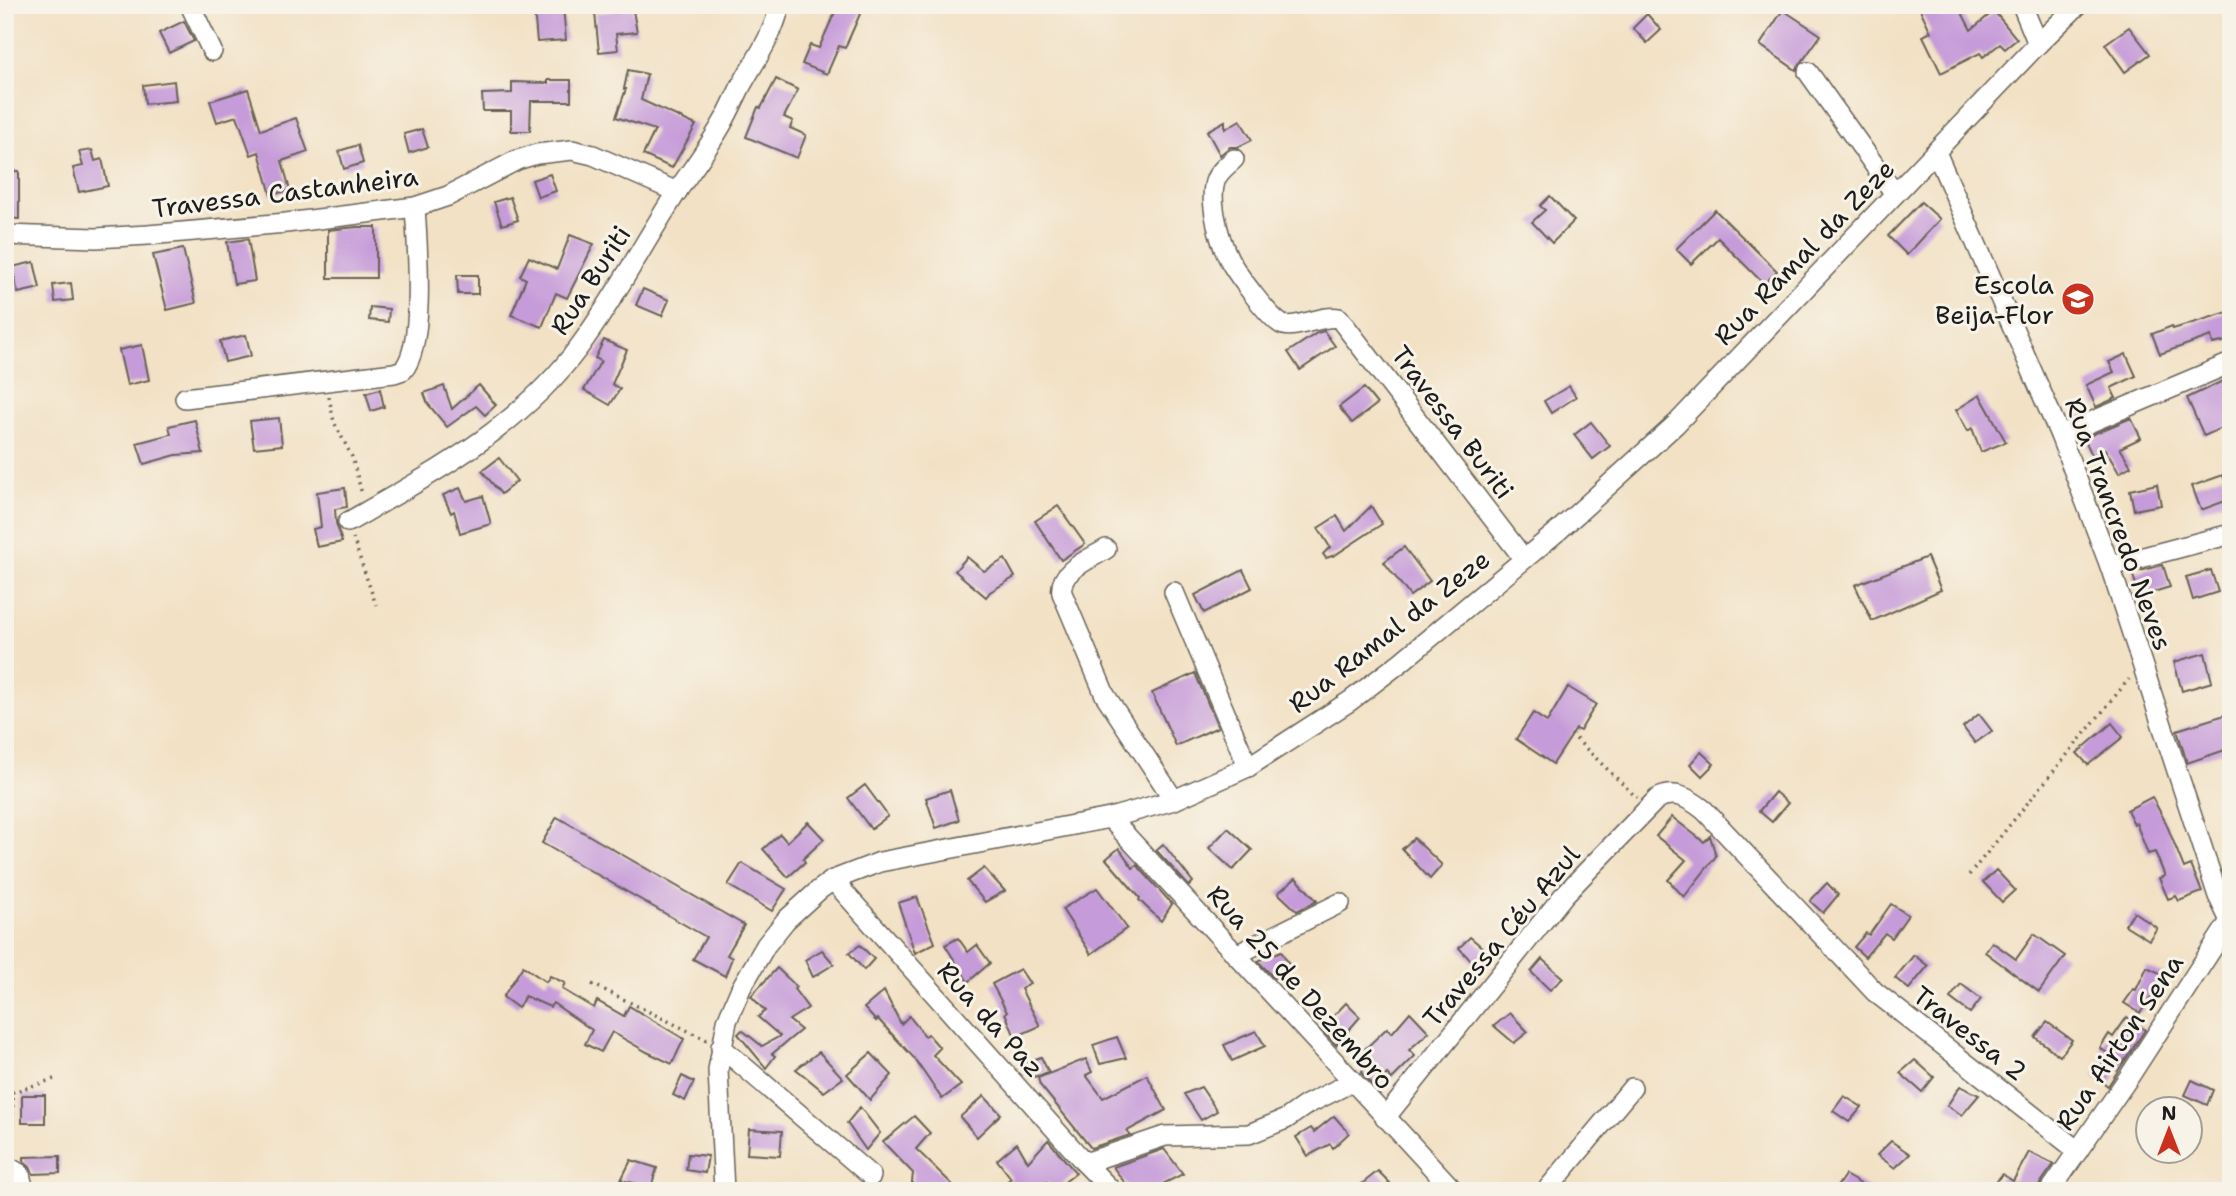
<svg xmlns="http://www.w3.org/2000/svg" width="2236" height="1196" font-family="'Shantell Sans',sans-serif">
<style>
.building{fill:#c69bd9}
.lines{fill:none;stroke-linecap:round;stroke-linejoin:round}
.minor-casing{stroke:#676157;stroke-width:22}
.path{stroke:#676157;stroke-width:3.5;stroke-dasharray:2 5;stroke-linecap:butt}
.minor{stroke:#fff;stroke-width:19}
.labels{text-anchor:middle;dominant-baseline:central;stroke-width:6;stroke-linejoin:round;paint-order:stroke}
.street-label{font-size:26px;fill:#1c1c1c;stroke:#f7f3e8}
.poi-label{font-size:26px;fill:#1c1c1c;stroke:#f7f3e8;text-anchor:end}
</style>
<rect width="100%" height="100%" fill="#f7f3e8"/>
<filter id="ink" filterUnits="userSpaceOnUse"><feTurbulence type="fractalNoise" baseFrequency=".0143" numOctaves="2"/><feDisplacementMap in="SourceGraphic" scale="14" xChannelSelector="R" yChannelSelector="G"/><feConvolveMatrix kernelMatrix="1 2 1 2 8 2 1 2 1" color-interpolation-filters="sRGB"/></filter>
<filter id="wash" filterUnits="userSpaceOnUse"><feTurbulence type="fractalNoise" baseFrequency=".00686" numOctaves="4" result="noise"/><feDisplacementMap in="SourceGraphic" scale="28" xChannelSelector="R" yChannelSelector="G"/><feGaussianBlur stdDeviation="1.57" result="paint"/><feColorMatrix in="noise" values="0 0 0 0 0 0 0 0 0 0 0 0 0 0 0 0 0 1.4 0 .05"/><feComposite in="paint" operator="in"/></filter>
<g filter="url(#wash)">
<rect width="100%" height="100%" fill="#f2e1c5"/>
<g id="blocks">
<!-- building -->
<g class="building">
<path d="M 614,5 L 632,5 L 637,32 L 616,34 L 618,50 L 599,52 L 595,13 L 614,11 Z"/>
<path d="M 838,5 L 864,5 L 845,48 L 839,46 L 827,74 L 802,64 L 810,45 L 819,48 Z"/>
<path d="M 1918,5 L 1958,5 L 1971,30 L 1994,11 L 2017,39 L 2005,49 L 2000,44 L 1983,57 L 1980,53 L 1941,73 L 1923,36 L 1931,32 Z"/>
<path d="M 563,6 L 566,40 L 537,42 L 534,9 Z"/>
<path d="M 1783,10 L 1821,35 L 1796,70 L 1760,45 Z"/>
<path d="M 1647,14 L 1661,30 L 1647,43 L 1633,28 Z"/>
<path d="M 184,21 L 194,41 L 169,53 L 159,33 Z"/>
<path d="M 2129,27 L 2150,54 L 2125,72 L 2105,44 Z"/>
<path d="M 628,70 L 647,74 L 641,100 L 696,125 L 672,168 L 643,155 L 655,130 L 616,117 L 626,89 L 624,89 Z"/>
<path d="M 776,79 L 798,90 L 784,117 L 793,121 L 790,128 L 806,135 L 797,158 L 746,137 L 758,107 L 761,108 Z"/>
<path d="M 548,80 L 571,80 L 571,101 L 531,101 L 530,131 L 511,131 L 511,111 L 483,111 L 482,94 L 512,93 L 512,82 L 548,83 Z"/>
<path d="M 174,81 L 176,101 L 145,104 L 143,85 Z"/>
<path d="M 248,89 L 261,130 L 296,118 L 308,152 L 282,161 L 290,190 L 271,195 L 259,152 L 251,155 L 237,116 L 217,122 L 210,101 Z"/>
<path d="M 1240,120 L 1252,140 L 1238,147 L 1230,147 L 1220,155 L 1207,131 L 1225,121 L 1225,129 Z"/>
<path d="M 422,129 L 428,147 L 409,153 L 404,134 Z"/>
<path d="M 358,145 L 363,163 L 344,169 L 339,151 Z"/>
<path d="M 92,150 L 95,161 L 102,159 L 108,186 L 79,192 L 73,168 L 83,166 L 79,152 Z"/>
<path d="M 19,171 L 19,219 L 5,218 L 5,172 Z"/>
<path d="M 550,174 L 556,191 L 538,197 L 532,180 Z"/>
<path d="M 1550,196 L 1574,221 L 1552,243 L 1532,222 L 1545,210 L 1540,206 Z"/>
<path d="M 510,197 L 518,220 L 502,225 L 494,202 Z"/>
<path d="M 1921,202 L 1940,219 L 1907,255 L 1888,236 Z"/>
<path d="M 1715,210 L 1777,271 L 1764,284 L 1718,238 L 1691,264 L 1676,249 Z"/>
<path d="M 357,227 L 376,227 L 376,278 L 328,278 L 328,230 Z"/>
<path d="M 570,235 L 594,244 L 567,298 L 556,293 L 542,327 L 511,315 L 526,279 L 520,276 L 529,257 L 557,269 Z"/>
<path d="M 248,239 L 255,281 L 234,284 L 227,242 Z"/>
<path d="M 183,249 L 196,303 L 167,310 L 153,255 Z"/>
<path d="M 34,262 L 40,288 L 18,293 L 12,267 Z"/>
<path d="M 457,275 L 478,275 L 478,294 L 458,294 Z"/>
<path d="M 71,283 L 73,300 L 55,302 L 53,285 Z"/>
<path d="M 643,289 L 669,300 L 662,316 L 636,305 Z"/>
<path d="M 370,307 L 389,309 L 388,322 L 369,320 Z"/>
<path d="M 2231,311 L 2231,340 L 2213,344 L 2211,336 L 2160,354 L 2152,334 L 2172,326 L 2173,329 Z"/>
<path d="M 1324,331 L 1335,346 L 1300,370 L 1288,352 L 1317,333 Z"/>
<path d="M 246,335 L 251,356 L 225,362 L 220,341 Z"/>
<path d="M 604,340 L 627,350 L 612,384 L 620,389 L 610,405 L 584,390 L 601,361 L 595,358 Z"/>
<path d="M 142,345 L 149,380 L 127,385 L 119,350 Z"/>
<path d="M 2126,354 L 2136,376 L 2111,388 L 2116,398 L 2096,407 L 2086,385 L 2114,372 L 2109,362 Z"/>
<path d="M 2231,377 L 2231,424 L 2204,436 L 2187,398 Z"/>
<path d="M 479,385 L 496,405 L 485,415 L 476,406 L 447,427 L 428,404 L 424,393 L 444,386 L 452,409 Z"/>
<path d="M 1569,386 L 1576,397 L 1551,413 L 1544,401 Z"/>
<path d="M 1364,388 L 1377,404 L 1352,423 L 1339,407 Z"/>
<path d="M 380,389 L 384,407 L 371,411 L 366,393 Z"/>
<path d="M 1980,395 L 2006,442 L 1981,452 L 1972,428 L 1968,431 L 1956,410 Z"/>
<path d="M 279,418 L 282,445 L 254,448 L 250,421 Z"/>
<path d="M 2131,418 L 2141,438 L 2120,448 L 2131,466 L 2119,473 L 2105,449 L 2092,455 L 2084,438 Z"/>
<path d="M 195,420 L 203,453 L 176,455 L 144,464 L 137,443 L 171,434 L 169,426 Z"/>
<path d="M 1591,422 L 1610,446 L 1593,459 L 1574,435 Z"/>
<path d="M 499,458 L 517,481 L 501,494 L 482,471 Z"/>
<path d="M 2223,475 L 2231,499 L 2201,510 L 2192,486 Z"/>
<path d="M 2157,484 L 2161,505 L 2134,510 L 2130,490 Z"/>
<path d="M 345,488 L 347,507 L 335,509 L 336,523 L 342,542 L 317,547 L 313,529 L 321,527 L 317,492 Z"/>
<path d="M 460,488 L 466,501 L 483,496 L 491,524 L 460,533 L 454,511 L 451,513 L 443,495 Z"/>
<path d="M 1058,506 L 1085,544 L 1061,560 L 1035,521 Z"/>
<path d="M 1371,506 L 1382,524 L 1335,555 L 1326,558 L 1323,554 L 1330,547 L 1318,528 L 1337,516 L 1346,531 Z"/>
<path d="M 1404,547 L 1430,581 L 1410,596 L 1384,562 Z"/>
<path d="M 967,557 L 984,571 L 1005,559 L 1015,577 L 990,592 L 986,597 L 955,571 Z"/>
<path d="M 1927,557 L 1941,590 L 1872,621 L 1855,585 Z"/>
<path d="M 2163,565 L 2170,587 L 2140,596 L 2132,573 Z"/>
<path d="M 1243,570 L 1252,588 L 1204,613 L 1195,595 Z"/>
<path d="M 2211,570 L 2218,592 L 2193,600 L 2186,577 Z"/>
<path d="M 2205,653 L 2212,682 L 2182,691 L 2174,662 Z"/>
<path d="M 1195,673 L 1218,727 L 1176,746 L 1152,693 Z"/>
<path d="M 1568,687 L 1596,704 L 1580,731 L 1576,729 L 1553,764 L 1516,739 L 1533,713 L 1547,722 Z"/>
<path d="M 2231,713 L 2231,748 L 2187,763 L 2177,730 Z"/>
<path d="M 1979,714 L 1992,731 L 1975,743 L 1963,727 Z"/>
<path d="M 2112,723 L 2123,737 L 2088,765 L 2077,753 Z"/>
<path d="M 1701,752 L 1714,764 L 1702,776 L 1690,764 Z"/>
<path d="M 865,785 L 888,816 L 871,829 L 848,798 Z"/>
<path d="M 950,790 L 959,820 L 936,828 L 926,798 Z"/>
<path d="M 1775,792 L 1788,803 L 1772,822 L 1759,811 Z"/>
<path d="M 2152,797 L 2166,823 L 2184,868 L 2191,865 L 2202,892 L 2179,901 L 2176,896 L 2168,899 L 2159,878 L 2165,876 L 2155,852 L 2148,854 L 2136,823 L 2134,824 L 2127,810 Z"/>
<path d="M 557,817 L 744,925 L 727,955 L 732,958 L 725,976 L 693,959 L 706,937 L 542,843 Z"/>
<path d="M 1672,817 L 1704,842 L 1710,836 L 1716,856 L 1684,897 L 1668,880 L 1686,860 L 1656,836 Z"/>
<path d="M 808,822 L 824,839 L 803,859 L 805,862 L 788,877 L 763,849 L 780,834 L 787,842 Z"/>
<path d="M 1228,828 L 1252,850 L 1233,870 L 1209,848 Z"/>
<path d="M 1414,838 L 1442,865 L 1430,879 L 1402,849 Z"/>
<path d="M 1163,844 L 1193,882 L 1189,886 L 1156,850 Z"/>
<path d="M 1119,848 L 1133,868 L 1137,865 L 1172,904 L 1161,921 L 1139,900 L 1140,898 L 1106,859 Z"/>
<path d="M 742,863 L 786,889 L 772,911 L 728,885 Z"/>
<path d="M 984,868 L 1005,891 L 985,902 L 967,881 Z"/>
<path d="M 1996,870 L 2015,890 L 2002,902 L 1983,882 Z"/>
<path d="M 1296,878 L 1317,901 L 1297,911 L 1278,893 Z"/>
<path d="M 1827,883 L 1838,895 L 1823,913 L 1810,901 Z"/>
<path d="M 1097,888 L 1127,928 L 1091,954 L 1062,909 Z"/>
<path d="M 917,897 L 935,943 L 915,953 L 898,903 Z"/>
<path d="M 1891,904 L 1908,915 L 1892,938 L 1885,933 L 1865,957 L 1854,947 L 1866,933 L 1869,935 Z"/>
<path d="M 2134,912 L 2157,928 L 2149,940 L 2125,925 Z"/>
<path d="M 2034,934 L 2065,956 L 2039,992 L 1985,952 L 1992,942 L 2016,959 Z"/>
<path d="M 1470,937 L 1488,952 L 1476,966 L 1459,948 Z"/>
<path d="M 958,938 L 968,952 L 977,945 L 990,963 L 968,982 L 945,945 Z"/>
<path d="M 860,945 L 874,959 L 864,970 L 849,953 Z"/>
<path d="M 822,950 L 834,964 L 813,977 L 805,960 Z"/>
<path d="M 1281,951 L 1292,969 L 1274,978 L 1258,961 Z"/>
<path d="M 1914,955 L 1928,966 L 1909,989 L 1895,978 Z"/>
<path d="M 1542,959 L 1563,978 L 1550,990 L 1531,972 Z"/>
<path d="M 523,966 L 546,982 L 550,976 L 565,983 L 562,989 L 594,1008 L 597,1001 L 624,1016 L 629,1006 L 684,1039 L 672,1064 L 647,1052 L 612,1032 L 601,1052 L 585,1044 L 592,1030 L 553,1003 L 550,1007 L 525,996 L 518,1008 L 503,997 Z"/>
<path d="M 2147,967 L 2164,975 L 2157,990 L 2140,1013 L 2124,1003 L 2134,989 L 2136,990 Z"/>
<path d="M 777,968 L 797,987 L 794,989 L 808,1008 L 789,1020 L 801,1030 L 772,1054 L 775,1056 L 766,1068 L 738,1034 L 742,1030 L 762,1046 L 780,1036 L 758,1017 L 765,1011 L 751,996 Z"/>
<path d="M 1020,969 L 1030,984 L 1021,989 L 1040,1026 L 1015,1037 L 1005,1013 L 1007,1012 L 992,984 Z"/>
<path d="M 1961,984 L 1981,999 L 1970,1013 L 1950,998 Z"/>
<path d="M 884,991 L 901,1024 L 909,1016 L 925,1036 L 928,1034 L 940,1048 L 933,1055 L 961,1085 L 942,1099 L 914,1058 L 878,1019 L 876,1021 L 864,1008 Z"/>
<path d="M 1346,1003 L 1360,1017 L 1336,1045 L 1321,1029 Z"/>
<path d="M 1410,1012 L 1429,1032 L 1409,1050 L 1415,1056 L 1392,1079 L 1387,1074 L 1375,1088 L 1361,1072 L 1373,1060 L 1364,1050 L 1387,1028 L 1392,1033 Z"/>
<path d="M 1510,1013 L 1528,1032 L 1514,1043 L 1494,1026 Z"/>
<path d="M 2127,1017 L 2145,1030 L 2108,1086 L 2094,1076 L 2110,1055 L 2100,1048 L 2109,1034 L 2113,1037 Z"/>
<path d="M 2047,1022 L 2072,1040 L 2060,1056 L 2035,1037 Z"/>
<path d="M 1256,1031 L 1265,1046 L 1232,1061 L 1224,1045 Z"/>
<path d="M 1117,1037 L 1126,1058 L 1100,1064 L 1093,1045 Z"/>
<path d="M 819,1052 L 843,1078 L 824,1092 L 796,1069 Z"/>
<path d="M 871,1053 L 892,1075 L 870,1100 L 847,1074 Z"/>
<path d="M 1041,1057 L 1049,1073 L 1029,1078 L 1020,1064 Z"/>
<path d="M 1086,1059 L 1092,1072 L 1086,1075 L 1103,1098 L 1147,1075 L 1166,1110 L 1127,1131 L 1130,1135 L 1091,1148 L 1040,1085 L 1038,1078 Z"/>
<path d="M 1915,1060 L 1934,1077 L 1922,1092 L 1900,1073 Z"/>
<path d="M 682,1076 L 694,1082 L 685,1101 L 673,1095 Z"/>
<path d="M 2192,1080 L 2213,1090 L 2207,1105 L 2185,1095 Z"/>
<path d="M 1960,1086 L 1979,1095 L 1962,1115 L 1947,1106 Z"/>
<path d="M 1201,1087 L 1217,1111 L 1201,1120 L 1184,1094 Z"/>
<rect x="22" y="1095" width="23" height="28"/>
<path d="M 984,1096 L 1001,1114 L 977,1137 L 960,1117 Z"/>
<path d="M 1844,1096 L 1862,1107 L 1849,1122 L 1833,1111 Z"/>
<path d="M 860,1107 L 880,1133 L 866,1150 L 847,1123 Z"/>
<path d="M 914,1116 L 930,1133 L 916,1149 L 959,1191 L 911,1191 L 913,1173 L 883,1142 Z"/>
<path d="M 1334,1116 L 1349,1133 L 1333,1148 L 1330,1144 L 1308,1156 L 1296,1137 L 1311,1128 L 1314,1132 Z"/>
<path d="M 749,1129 L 782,1131 L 780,1156 L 747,1154 Z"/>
<path d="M 1048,1140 L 1076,1173 L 1053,1191 L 1047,1182 L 1035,1191 L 996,1191 L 1011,1178 L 997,1160 L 1017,1143 L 1028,1162 Z"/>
<path d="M 1891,1141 L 1910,1154 L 1895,1168 L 1877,1155 Z"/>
<path d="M 1164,1149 L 1183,1174 L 1149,1191 L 1131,1191 L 1113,1167 Z"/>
<path d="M 2029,1152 L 2054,1164 L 2040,1184 L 2038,1191 L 1990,1191 L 2002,1174 L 2013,1181 Z"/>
<path d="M 688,1154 L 708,1156 L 705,1173 L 686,1170 Z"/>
<path d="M 60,1156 L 60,1173 L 33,1174 L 30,1167 L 24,1162 L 24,1157 Z"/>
<path d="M 631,1160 L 657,1168 L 651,1187 L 621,1180 Z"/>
<path d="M 1378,1171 L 1390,1183 L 1380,1191 L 1353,1191 Z"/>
<path d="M 1845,1175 L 1873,1191 L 1834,1191 Z"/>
</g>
</g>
</g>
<g filter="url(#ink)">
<use href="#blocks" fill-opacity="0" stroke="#676157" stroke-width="2"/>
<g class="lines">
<defs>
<g id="minor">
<path d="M 190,5 L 212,51"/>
<path d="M 2022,5 L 2038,44"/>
<path d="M 1808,72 L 1895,194"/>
<path d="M 1936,152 L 2060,435 L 2110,566 L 2218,896 L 2231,923"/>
<path d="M 1234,159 C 1228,165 1219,171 1216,179 C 1208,198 1219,239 1228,257 C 1235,272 1268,316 1281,324 C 1294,331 1322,314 1339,318 L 1524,559"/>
<path d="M 5,235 L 96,238 L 148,235 L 286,223 L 415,207 L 448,196 L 517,160 L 537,154 L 572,150 L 593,155 L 677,192"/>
<path d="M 185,398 L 394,373 L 403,370 C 426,345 417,242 415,207"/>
<path d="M 2060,435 L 2231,363"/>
<path d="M 348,522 C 432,474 519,428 579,347 C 616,297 644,242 678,190 C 693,168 709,147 722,124 C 729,112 735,98 741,86 C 756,59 773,36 780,5"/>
<path d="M 1106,549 C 1090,559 1058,571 1062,593 L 1105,695 L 1174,800"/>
<path d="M 2110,566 L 2231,534"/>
<path d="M 1174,592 L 1248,767"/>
<path d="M 1110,818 L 1454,1191"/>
<path d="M 833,880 L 1085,1163 L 1112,1191"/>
<path d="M 1236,955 L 1340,903"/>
<path d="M 721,1047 L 871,1176"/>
<path d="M 1385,1118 L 1564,895 L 1657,799 C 1674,789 1690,799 1704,810 L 1875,992 L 2078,1151"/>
<path d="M 1085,1163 L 1165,1136 L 1249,1134 L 1286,1119 L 1306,1105 L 1352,1082"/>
<path d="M 5,1165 L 20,1174 L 24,1191"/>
<path d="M 724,1191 L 718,1070 L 727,1021 L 741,988 L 766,945 L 786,920 L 819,890 L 833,880 L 880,862 L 1110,818 L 1174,800 L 1248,767 L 1350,701 L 1401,662 L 1558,531 L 1676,424 L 2038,44 L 2078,5"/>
<path d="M 1546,1191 L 1632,1088"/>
<path d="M 2050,1191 L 2129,1077 L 2230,921"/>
</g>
</defs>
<!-- minor casing -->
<use href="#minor" class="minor-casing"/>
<!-- path -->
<g class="path">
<path d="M 329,397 L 334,422 L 352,457 L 362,494"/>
<path d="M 353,538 L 376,605"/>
<path d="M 1571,734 L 1637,798"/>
<path d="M 1969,875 L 2129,679"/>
<path d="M 592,984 L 707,1040"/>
<path d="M 12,1149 L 13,1092 L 54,1079"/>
</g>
<!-- minor -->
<use href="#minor" class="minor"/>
</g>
</g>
<!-- icons -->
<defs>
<symbol id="school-disc" viewBox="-11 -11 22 22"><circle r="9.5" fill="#c8321e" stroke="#f7f3e8"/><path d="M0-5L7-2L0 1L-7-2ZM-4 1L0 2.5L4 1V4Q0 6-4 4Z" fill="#fff"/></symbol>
</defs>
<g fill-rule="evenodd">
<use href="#school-disc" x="2059" y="280" width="38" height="38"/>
</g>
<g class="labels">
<!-- street labels -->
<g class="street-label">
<text transform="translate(285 192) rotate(-7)">Travessa Castanheira</text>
<text transform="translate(1804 252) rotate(-46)">Rua Ramal da Zeze</text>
<text transform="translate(590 280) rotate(-57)">Rua Buriti</text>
<text transform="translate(1453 422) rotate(53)">Travessa Buriti</text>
<text transform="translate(2119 524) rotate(70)">Rua Trancredo Neves</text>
<text transform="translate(1389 631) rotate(-38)">Rua Ramal da Zeze</text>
<text transform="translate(1501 936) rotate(-50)">Travessa Céu Azul</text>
<text transform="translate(1301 987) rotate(48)">Rua 25 de Dezembro</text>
<text transform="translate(991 1019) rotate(48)">Rua da Paz</text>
<text transform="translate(1970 1033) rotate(38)">Travessa 2</text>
<text transform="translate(2119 1042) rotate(-56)">Rua Airton Sena</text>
</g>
<!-- poi labels -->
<g class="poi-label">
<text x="2054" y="284">Escola<tspan x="2054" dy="30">Beija-Flor</tspan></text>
</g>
</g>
<!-- margin -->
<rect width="2236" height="1196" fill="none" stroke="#f7f3e8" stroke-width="28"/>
<!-- north arrow -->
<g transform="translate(2169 1130)"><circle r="33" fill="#f7f3e8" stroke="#9f9d96" stroke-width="2"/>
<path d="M0-5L12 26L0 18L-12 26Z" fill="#c8321e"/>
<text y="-10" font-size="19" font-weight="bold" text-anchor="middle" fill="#1c1c1c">N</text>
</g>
</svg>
